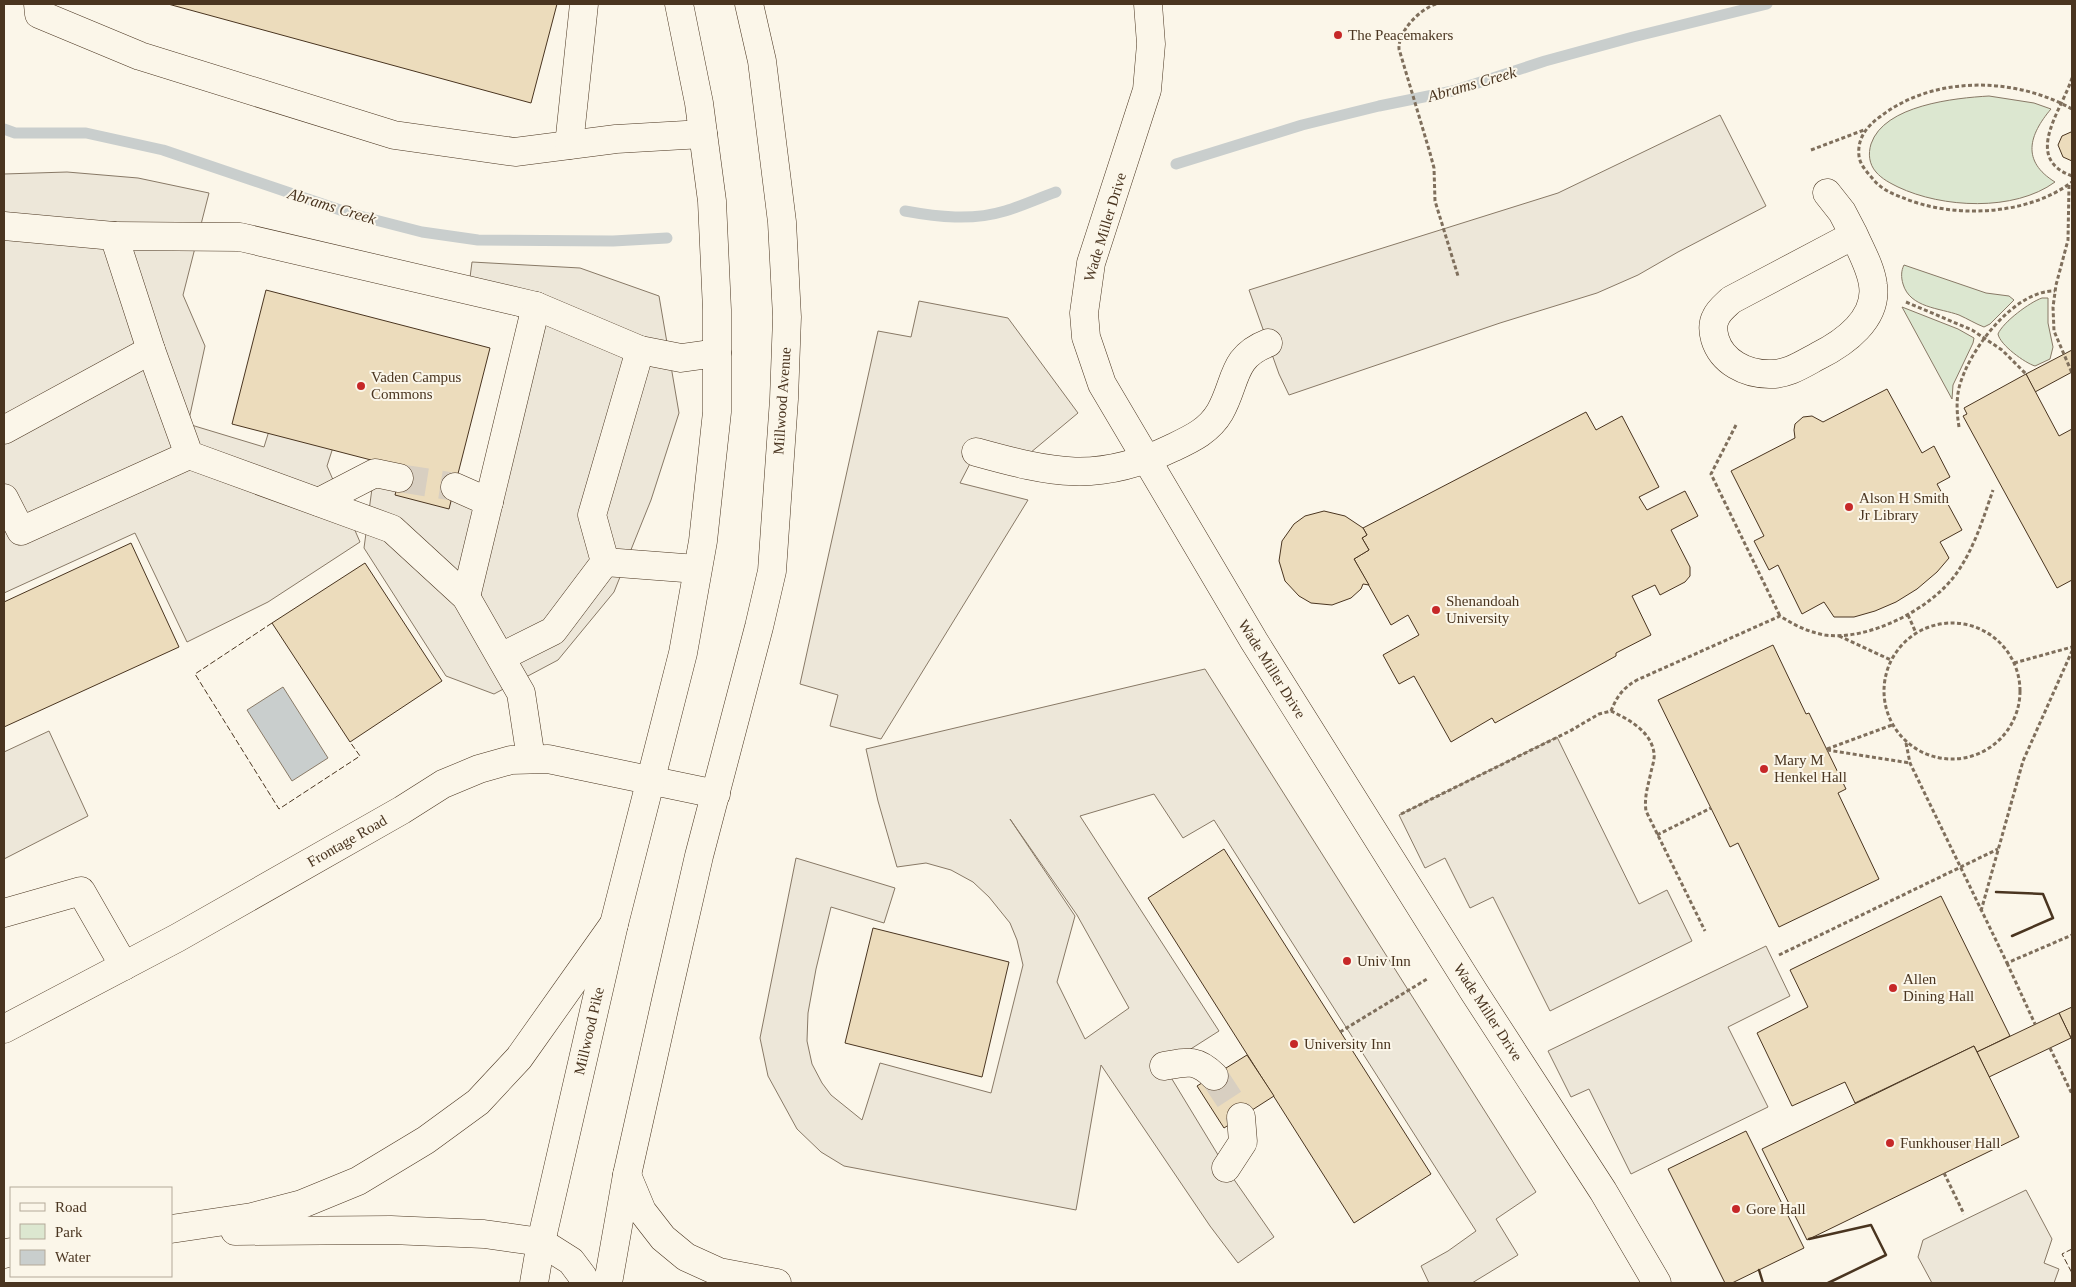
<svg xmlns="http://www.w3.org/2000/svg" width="2076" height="1287" font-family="'Times New Roman',serif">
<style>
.green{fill:#dce7d0;stroke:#887966}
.parking{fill:#ede7d9;stroke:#887966;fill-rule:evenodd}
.water{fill:#c9cecd;stroke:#887966}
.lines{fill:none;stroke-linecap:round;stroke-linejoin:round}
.stream{stroke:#c9cecd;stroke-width:11}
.building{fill:#ecdcbc;stroke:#4a3520}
.minor-tunnel{stroke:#d8cfc1;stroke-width:28;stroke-dasharray:28 14;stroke-linecap:butt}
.minor-casing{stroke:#4a3520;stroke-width:29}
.major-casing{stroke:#4a3520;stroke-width:29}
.highway-casing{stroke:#4a3520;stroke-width:29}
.path{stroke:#7f6f5c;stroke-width:3;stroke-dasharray:4 2.5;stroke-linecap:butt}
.minor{stroke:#fbf6e9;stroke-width:28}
.major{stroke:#fbf6e9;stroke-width:28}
.highway{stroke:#fbf6e9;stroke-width:28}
.fence{stroke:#4a3520;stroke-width:1;stroke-dasharray:6 2.5;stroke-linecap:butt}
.wall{stroke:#4a3520;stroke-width:2.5}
.poi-dot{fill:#c62828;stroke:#fbf6e9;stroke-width:2}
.labels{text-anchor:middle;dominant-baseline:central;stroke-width:4;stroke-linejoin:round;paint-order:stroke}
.poi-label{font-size:15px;fill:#4a3520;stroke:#fbf6e9;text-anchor:start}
.street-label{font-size:15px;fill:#4a3520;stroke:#fbf6e9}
.water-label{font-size:16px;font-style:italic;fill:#4a3520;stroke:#fbf6e9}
</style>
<rect width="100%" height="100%" fill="#fbf6e9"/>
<!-- green -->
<g class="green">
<path d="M 1989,96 L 2034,103 L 2051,109 C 2029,135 2021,161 2055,182 C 2014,212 1942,208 1898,187 C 1890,183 1882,179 1876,172 C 1869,164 1868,154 1871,144 C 1884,105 1955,98 1989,96 Z"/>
<path d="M 1904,265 L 1986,293 L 2009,296 L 2014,300 L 1990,324 L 1984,327 C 1976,324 1968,319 1959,315 C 1940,308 1910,308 1903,284 C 1901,277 1901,271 1904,265 Z"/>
<path d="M 2042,298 L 2048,298 L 2048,323 L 2053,347 L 2050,359 L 2035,366 C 2025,363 2000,345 1998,334 C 2003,322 2030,302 2042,298 Z"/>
<path d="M 1902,307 L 1958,329 L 1974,338 L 1973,343 L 1953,385 L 1952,399 Z"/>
</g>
<!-- parking -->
<g class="parking">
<path d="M 1720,115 L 1766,206 L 1678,252 L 1638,275 L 1597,293 L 1500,323 L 1289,395 L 1279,374 L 1249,290 L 1558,193 Z"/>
<path d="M 67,172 L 138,178 L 209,193 L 183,295 L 205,346 L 188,424 L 264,447 L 273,418 L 337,435 L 327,466 L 360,542 L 268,602 L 187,642 L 135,533 L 4,593 L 4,174 Z"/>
<path d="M 472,262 L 580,268 L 659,296 L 679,413 L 651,500 L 614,592 L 558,660 L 494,694 L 446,676 L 364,548 L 373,481 L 481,504 L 528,319 L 467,301 Z"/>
<path d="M 919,301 L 1008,318 L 1078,413 L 1018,463 L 976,452 L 960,483 L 1028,500 L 881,739 L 830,726 L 838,695 L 800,684 L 878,331 L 911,337 Z"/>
<path d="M 1205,669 L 1536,1192 L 1496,1219 L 1518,1255 L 1472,1283 L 1429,1283 L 1421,1266 L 1448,1251 L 1476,1231 L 1214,820 L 1183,838 L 1154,794 L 1080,816 L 1219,1031 L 1164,1066 L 1226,1168 L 1274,1237 L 1238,1263 L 1210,1226 L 1101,1065 L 1076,1210 L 844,1166 L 821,1152 L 797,1129 L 768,1076 L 760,1038 L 796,858 L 895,888 L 884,923 L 831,907 L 816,969 L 808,1013 L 807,1041 L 812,1064 L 822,1083 L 831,1095 L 862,1120 L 880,1063 L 991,1093 L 1023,965 L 1017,940 L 1010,923 L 989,897 L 973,882 L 951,870 L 926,863 L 897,867 L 878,801 L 866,749 ZM 1010,819 L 1077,915 L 1129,1008 L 1085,1039 L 1057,982 L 1075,916 Z"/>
<path d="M 49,731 L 88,816 L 4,859 L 4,752 Z"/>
<path d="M 1557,737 L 1639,904 L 1667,890 L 1692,941 L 1550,1011 L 1493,897 L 1470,908 L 1445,858 L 1425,868 L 1399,815 Z"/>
<path d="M 1766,946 L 1790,996 L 1728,1027 L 1768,1107 L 1631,1174 L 1589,1089 L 1571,1097 L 1548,1051 Z"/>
<path d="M 2026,1190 L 2052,1239 L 2044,1263 L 2059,1269 L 2054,1283 L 1932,1283 L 1918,1257 L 1923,1240 Z"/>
</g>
<!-- water -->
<path class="water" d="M 283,687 L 328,758 L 292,781 L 247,710 Z"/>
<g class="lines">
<!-- stream -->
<g class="stream">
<path d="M 4,129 L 15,133 L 86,133 L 163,150 L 352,214 L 422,232 L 478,240 L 613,241 L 667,238"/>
<path d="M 1176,164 L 1302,125 L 1379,106 L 1453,91 L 1545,61 L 1633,37 L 1767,4"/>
<path d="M 905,211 C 938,217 972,221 1005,211 C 1022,206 1039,198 1056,192"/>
</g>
</g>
<!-- building -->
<g class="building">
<path d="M 168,4 L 557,4 L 531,103 Z"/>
<path d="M 2071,132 L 2072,132 L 2072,161 L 2063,157 L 2058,145 L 2062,136 Z"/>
<path d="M 266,290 L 490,348 L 449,509 L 395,495 L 402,468 L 232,424 Z"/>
<path d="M 2072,350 L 2072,372 L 2035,392 L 2026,374 Z"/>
<path d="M 2026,374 L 2059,436 L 2072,429 L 2072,580 L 2057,588 L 1963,416 L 1967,414 L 1964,408 Z"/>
<path d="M 1887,389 L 1922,453 L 1934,446 L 1950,477 L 1937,484 L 1962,530 L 1940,542 L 1949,558 L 1937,572 L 1917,589 L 1896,602 L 1875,611 L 1854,617 L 1834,617 L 1824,602 L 1802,614 L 1778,565 L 1769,570 L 1754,541 L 1764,536 L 1731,471 L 1795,438 L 1794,430 L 1795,424 L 1803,417 L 1812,416 L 1823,422 Z"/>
<path d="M 1586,412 L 1596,430 L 1622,416 L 1659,487 L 1639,497 L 1647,510 L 1685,491 L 1698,516 L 1671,530 L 1690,567 L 1690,576 L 1685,582 L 1660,595 L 1655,585 L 1632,596 L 1651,635 L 1616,653 L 1616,656 L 1495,723 L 1492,718 L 1451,742 L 1414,676 L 1399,684 L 1383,655 L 1419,635 L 1408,615 L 1391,625 L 1354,559 L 1369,550 L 1362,538 L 1367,535 L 1363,528 Z"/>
<path d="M 1324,511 L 1345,516 L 1363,528 L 1367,535 L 1362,538 L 1369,550 L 1354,559 L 1369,585 L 1363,584 L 1361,589 L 1351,598 L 1332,605 L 1311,603 L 1299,596 L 1285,581 L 1279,561 L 1282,541 L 1294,524 L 1305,516 Z"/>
<path d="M 131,543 L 179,647 L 4,727 L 4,602 Z"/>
<path d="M 365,563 L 442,681 L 350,742 L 272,623 Z"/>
<path d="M 1773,645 L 1806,714 L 1809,713 L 1846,789 L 1838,793 L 1879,879 L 1779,927 L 1738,843 L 1730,847 L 1658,700 Z"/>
<path d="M 1224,849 L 1431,1174 L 1354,1223 L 1148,898 Z"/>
<path d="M 1941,896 L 2010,1036 L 1977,1052 L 1974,1046 L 1855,1103 L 1845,1082 L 1792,1106 L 1757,1033 L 1808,1007 L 1790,970 Z"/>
<path d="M 873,928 L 1009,962 L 982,1077 L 845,1043 Z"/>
<path d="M 2072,1007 L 2072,1040 L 2059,1013 Z"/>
<path d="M 2059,1013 L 2071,1038 L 1989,1077 L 1977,1052 Z"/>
<path d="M 1974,1046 L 2019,1137 L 1807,1240 L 1762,1149 Z"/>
<path d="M 1247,1055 L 1274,1096 L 1224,1128 L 1197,1086 Z"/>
<path d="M 1746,1131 L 1804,1248 L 1732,1283 L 1725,1283 L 1668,1169 Z"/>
</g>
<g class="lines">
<!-- minor-tunnel -->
<g class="minor-tunnel">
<path d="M 399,478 L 455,487"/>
<path d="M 1214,1076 L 1241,1117"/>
</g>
<defs>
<g id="minor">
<path d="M 38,4 L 39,14 L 140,56 L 394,135 L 515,152 L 616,139 L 703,134"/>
<path d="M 1148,4 L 1151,44 L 1147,90 L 1091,263 L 1084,313 L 1086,337 L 1102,384 L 1254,641 L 1474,992 L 1603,1191 L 1657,1283"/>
<path d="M 569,145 L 584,4"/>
<path d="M 1827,193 L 1842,212 L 1854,235 L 1731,300 C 1726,305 1719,310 1716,317 C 1712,324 1713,332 1715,339 C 1722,362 1746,374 1769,374 C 1787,375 1803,364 1818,356 C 1844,343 1878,319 1873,285 C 1871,268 1861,251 1854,235"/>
<path d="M 4,226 L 114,236 L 151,350 L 189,455 L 392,529 L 466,597 L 521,693 L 531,759"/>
<path d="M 114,236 L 240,237 L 536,306 L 466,597"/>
<path d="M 536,306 L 640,350"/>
<path d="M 4,430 L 151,350"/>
<path d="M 976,452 C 1052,473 1098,484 1172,448 C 1191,439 1209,431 1220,412 C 1237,382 1231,357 1268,343"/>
<path d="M 455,487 L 489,502"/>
<path d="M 4,498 L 21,531 L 189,455"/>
<path d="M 319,502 L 375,473 L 399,478"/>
<path d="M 605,562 L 697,569"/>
<path d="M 501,657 L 553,631 L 605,562 L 592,515 L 640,350 L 681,358 L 717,353"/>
<path d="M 4,913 L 81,891 L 124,966"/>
<path d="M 4,1029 L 177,938 L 402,810 L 443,784 L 479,769 L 511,760 L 548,759 L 716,794"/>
<path d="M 1164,1066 C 1186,1062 1196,1058 1214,1076"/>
<path d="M 1226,1168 L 1243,1142 L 1241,1117"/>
</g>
<g id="major">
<path d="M 541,1242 L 614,924 L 683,653 L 703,541 L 717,412 L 717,310 L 712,201 L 699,103 L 679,4"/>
<path d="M 608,1283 L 627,1175 L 666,1000 L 699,856 L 759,627 L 772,571 L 784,399 L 787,317 L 782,222 L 762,61 L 749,4"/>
</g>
<g id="highway">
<path d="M 627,1175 L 642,1211 L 663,1238 L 686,1257 L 719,1272 L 777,1283"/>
<path d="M 171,1229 L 252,1217 L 302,1204 L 358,1181 L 426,1140 L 478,1102 L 519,1058 L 614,924"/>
<path d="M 235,1231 L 391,1230 L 484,1234 L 541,1242 L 571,1261 L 583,1277 L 585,1283"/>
<path d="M 4,1254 L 11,1252"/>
<path d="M 534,1283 L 541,1242"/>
</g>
</defs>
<!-- minor casing -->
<use href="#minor" class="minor-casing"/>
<!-- major casing -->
<use href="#major" class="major-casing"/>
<!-- highway casing -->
<use href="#highway" class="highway-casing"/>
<!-- path -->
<g class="path">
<path d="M 1436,4 C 1420,9 1398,31 1399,49 L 1430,153 L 1434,168 L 1435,201 L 1458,276"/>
<path d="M 2072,78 C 2062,110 2022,158 2072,176"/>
<path d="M 2072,109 C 2015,77 1935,75 1881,116 C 1867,126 1857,138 1859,156 C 1860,165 1867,172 1873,179 C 1880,188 1890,193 1901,197 C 1952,219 2027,216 2072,182"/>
<path d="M 1811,150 L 1864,130"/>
<path d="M 2069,185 L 2068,240 L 2056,285 L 2053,307 L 2054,331 L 2072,373"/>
<path d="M 1906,302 L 1972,330 L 2002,350 L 2026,374"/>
<path d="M 1736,425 L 1711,474 L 1780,616"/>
<path d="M 1959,427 C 1957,414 1956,401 1959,388 C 1968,351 2014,290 2055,291"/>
<path d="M 1908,615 L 1916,633"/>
<circle cx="1952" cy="691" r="68"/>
<path d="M 1839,636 L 1891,660"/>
<path d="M 2014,663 L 2072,647"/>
<path d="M 1611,711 C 1628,719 1651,731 1654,753 C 1655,759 1652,767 1651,772 C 1648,786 1644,797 1646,811 L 1705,931"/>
<path d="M 1906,743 L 1910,763 L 2007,963 L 2072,935"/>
<path d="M 1827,749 L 1892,725"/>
<path d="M 1827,750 L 1910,763"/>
<path d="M 1401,814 L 1570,731 L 1599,714 L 1611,711 C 1617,696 1623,688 1637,680 L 1780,616 C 1794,625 1808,632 1825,635 C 1869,641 1931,609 1956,574 C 1974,549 1983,519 1993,490"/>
<path d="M 1657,835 L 1711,808"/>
<path d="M 1981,911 L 2023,761 L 2072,651"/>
<path d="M 1779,955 L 1998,849"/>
<path d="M 2007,963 L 2035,1024"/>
<path d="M 1340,1032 L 1427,979"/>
<path d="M 2050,1048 L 2072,1094"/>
<path d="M 1944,1173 L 1964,1214"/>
</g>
<!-- minor -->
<use href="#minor" class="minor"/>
<!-- major -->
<use href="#major" class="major"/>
<!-- highway -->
<use href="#highway" class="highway"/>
<!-- fence -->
<g class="fence">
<path d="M 272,623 L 195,674 L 279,809 L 360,756 L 350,742"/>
<path d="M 2072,1249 L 2062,1254 L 2072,1273"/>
</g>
<!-- wall -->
<g class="wall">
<path d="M 1996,892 L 2043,894 L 2053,918 L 2012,936"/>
<path d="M 1809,1239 L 1871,1225 L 1886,1255 L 1828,1283"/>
<path d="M 1759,1270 L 1763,1283"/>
</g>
</g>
<!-- markers -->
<g class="poi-dot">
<circle cx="1338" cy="35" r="5"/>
<circle cx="361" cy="386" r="5"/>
<circle cx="1849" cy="507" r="5"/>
<circle cx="1436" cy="610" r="5"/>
<circle cx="1764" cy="769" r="5"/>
<circle cx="1347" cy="961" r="5"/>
<circle cx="1893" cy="988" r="5"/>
<circle cx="1294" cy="1044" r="5"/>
<circle cx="1890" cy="1143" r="5"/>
<circle cx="1736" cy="1209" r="5"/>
</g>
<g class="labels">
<!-- poi labels -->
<g class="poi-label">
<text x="1348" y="35">The Peacemakers</text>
<text x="371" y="377">Vaden Campus<tspan x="371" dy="17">Commons</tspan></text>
<text x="1859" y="498">Alson H Smith<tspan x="1859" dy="17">Jr Library</tspan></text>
<text x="1446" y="601">Shenandoah<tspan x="1446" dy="17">University</tspan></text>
<text x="1774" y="760">Mary M<tspan x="1774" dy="17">Henkel Hall</tspan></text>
<text x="1357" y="961">Univ Inn</text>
<text x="1903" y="979">Allen<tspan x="1903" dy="17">Dining Hall</tspan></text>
<text x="1304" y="1044">University Inn</text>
<text x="1900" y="1143">Funkhouser Hall</text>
<text x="1746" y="1209">Gore Hall</text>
</g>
<!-- street labels -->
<g class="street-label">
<text transform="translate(1105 227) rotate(-73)">Wade Miller Drive</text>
<text transform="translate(782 401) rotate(-86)">Millwood Avenue</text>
<text transform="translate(1272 669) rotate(58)">Wade Miller Drive</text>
<text transform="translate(347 841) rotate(-30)">Frontage Road</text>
<text transform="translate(1488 1012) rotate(57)">Wade Miller Drive</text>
<text transform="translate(589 1031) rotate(-77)">Millwood Pike</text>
</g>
<!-- water labels -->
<g class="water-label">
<text transform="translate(1472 84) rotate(-16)">Abrams Creek</text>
<text transform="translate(332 206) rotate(17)">Abrams Creek</text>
</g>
</g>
<!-- border -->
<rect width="2076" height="1287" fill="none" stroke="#4a3520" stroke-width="10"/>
<!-- legend -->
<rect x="10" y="1187" width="162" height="90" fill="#fbf6e9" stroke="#b4a999"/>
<rect x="20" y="1203" width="25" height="8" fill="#fbf6e9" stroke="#b4a999"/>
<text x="55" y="1212" font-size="15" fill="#4a3520">Road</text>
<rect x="20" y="1224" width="25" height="15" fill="#dce7d0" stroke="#b4a999"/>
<text x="55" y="1237" font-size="15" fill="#4a3520">Park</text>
<rect x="20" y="1250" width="25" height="15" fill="#c9cecd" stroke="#b4a999"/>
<text x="55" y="1262" font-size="15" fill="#4a3520">Water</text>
</svg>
